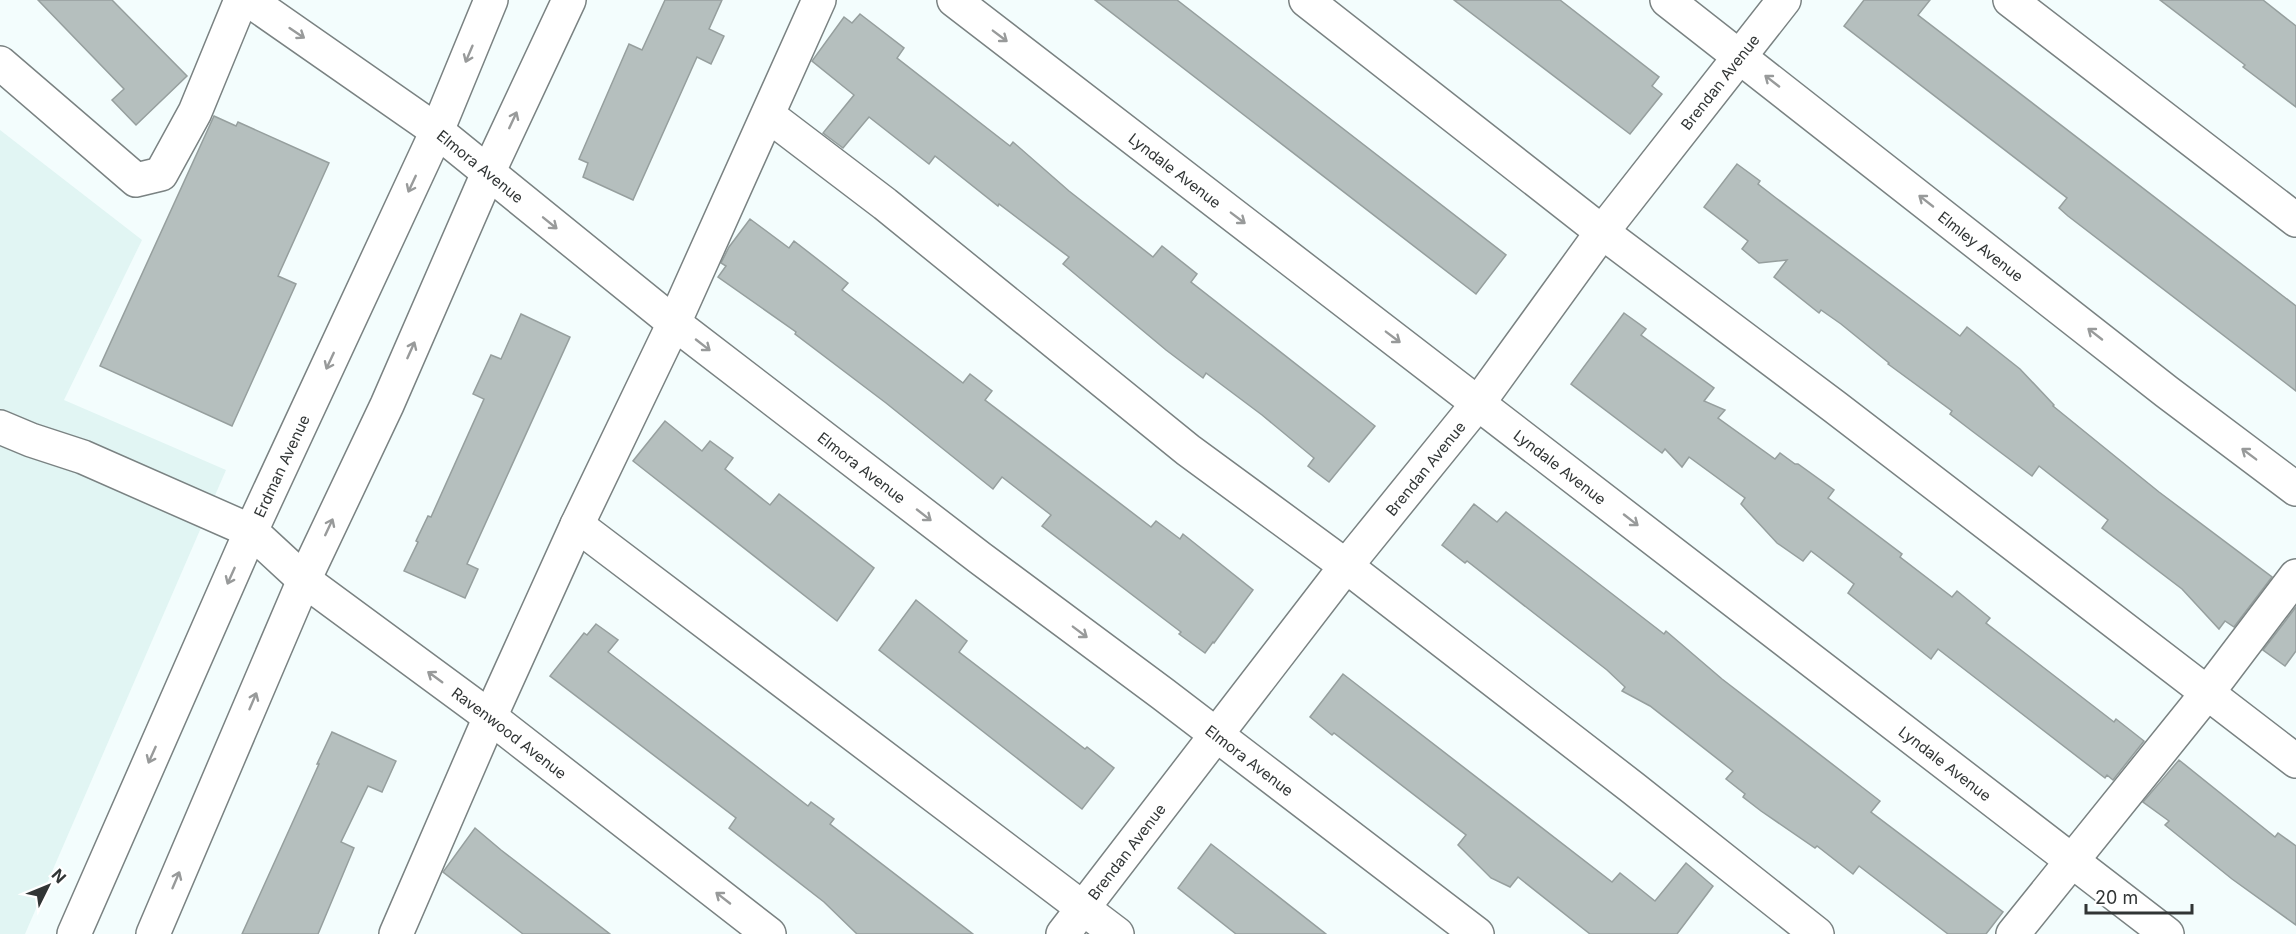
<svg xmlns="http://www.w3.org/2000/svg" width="2296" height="934" font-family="Inter,sans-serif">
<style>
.built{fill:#e1f5f3}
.building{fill:#b5bfbe;stroke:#969f9e;stroke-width:1.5}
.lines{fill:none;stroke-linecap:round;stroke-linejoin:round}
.minor-casing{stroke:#7a8282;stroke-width:36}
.major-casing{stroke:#7a8282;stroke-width:36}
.minor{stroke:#fff;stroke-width:33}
.major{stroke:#fff;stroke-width:33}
.oneway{stroke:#989a9a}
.labels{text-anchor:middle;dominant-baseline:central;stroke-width:4.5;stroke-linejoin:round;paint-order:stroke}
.street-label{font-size:15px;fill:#313535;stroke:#fff}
</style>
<rect width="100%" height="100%" fill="#f3fdfd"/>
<!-- built -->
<path class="built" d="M 0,130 L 142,240 L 64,400 L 226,470 L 25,934 L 0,934 Z"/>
<!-- building -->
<g class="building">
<path d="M 38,0 L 112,0 L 187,76 L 136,125 L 112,100 L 124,89 Z"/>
<path d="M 665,0 L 722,0 L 709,29 L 724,36 L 711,64 L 697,57 L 633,200 L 583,177 L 588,163 L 579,159 L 629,44 L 642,50 Z"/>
<path d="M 1095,0 L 1177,0 L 1506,255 L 1476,294 Z"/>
<path d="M 1454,0 L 1560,0 L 1659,77 L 1652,86 L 1662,94 L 1630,134 Z"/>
<path d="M 1864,0 L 1930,0 L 1918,15 L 2296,306 L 2296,391 L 2068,216 L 2059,208 L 2067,198 L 1844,26 Z"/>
<path d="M 2160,0 L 2263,0 L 2296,26 L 2296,107 L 2243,67 L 2245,65 Z"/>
<path d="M 860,14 L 904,48 L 897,58 L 1010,146 L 1013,142 L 1069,191 L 1153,257 L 1162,246 L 1197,274 L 1191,282 L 1375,426 L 1329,482 L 1308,466 L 1314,458 L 1262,415 L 1206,373 L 1203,378 L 1166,350 L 1063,264 L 1069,257 L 999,204 L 998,206 L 935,156 L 929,164 L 869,117 L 843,148 L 823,133 L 854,95 L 812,61 L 844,17 L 852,23 Z"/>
<path d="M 214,116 L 236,126 L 238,122 L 329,163 L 278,276 L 296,284 L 232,426 L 100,366 Z"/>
<path d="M 1737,164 L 1760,181 L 1758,184 L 1776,198 L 1960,336 L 1967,327 L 2020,369 L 2054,405 L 2053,406 L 2159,492 L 2272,577 L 2234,627 L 2225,621 L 2219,629 L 2182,589 L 2102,528 L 2108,520 L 2039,466 L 2032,476 L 1972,431 L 1950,414 L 1952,411 L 1888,364 L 1889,363 L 1841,324 L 1821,310 L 1819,313 L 1774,277 L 1787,260 L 1759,263 L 1742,249 L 1748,241 L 1704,207 Z"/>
<path d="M 750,219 L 789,248 L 794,241 L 848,283 L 842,290 L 963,383 L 970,374 L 992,391 L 985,400 L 1151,527 L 1156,521 L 1180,539 L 1183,534 L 1253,590 L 1214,643 L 1213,642 L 1205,653 L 1179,634 L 1181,632 L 1042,526 L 1051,515 L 1002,477 L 993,489 L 886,403 L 795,334 L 796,332 L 718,277 L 726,266 L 721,263 L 729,247 Z"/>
<path d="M 1624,313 L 1646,329 L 1641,335 L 1714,388 L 1704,401 L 1725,410 L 1718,418 L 1775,459 L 1780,453 L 1795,464 L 1798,464 L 1834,490 L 1828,498 L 1902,554 L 1900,557 L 1952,597 L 1957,591 L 1990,618 L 1986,623 L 2114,722 L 2116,719 L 2144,741 L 2113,780 L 2107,775 L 2105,778 L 1938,649 L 1931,659 L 1848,593 L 1854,584 L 1811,551 L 1803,561 L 1777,543 L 1741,504 L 1745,498 L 1689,457 L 1682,467 L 1665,449 L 1662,453 L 1571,384 Z"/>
<path d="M 521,314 L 570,337 L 467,564 L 478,569 L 465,598 L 404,571 L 418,542 L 416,541 L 428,516 L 431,517 L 484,399 L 473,394 L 491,355 L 501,359 Z"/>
<path d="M 665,421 L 702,451 L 710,441 L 733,458 L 725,469 L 770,505 L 779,494 L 874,568 L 837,621 L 633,461 Z"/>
<path d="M 1474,504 L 1497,522 L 1506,512 L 1664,634 L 1666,631 L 1722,679 L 1880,801 L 1871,812 L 2003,912 L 1986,934 L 1948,934 L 1859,866 L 1853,874 L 1817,846 L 1815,848 L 1761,811 L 1743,797 L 1745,794 L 1726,779 L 1733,771 L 1650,706 L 1622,691 L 1625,687 L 1607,670 L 1467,561 L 1465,563 L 1442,545 Z"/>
<path d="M 916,600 L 967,641 L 959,652 L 1085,749 L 1087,747 L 1114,768 L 1082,809 L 879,650 Z"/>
<path d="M 2296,607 L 2296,651 L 2285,666 L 2263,650 Z"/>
<path d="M 596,624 L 618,640 L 608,652 L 808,806 L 811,802 L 834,819 L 830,824 L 973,934 L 857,934 L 824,902 L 729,828 L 736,818 L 550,676 L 584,633 L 587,635 Z"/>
<path d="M 1343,674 L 1612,882 L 1620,873 L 1655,901 L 1686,863 L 1713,886 L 1677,934 L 1590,934 L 1518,877 L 1510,887 L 1491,878 L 1458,845 L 1466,835 L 1334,733 L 1332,735 L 1310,717 Z"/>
<path d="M 332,732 L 396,761 L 382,792 L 368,786 L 341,842 L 354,848 L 318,934 L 242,934 L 319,764 L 317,764 Z"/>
<path d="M 2179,760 L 2275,837 L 2278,833 L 2296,846 L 2296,925 L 2232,879 L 2165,825 L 2169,821 L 2143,802 Z"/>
<path d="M 475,828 L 501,850 L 610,934 L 523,934 L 443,872 Z"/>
<path d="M 1211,844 L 1233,861 L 1326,934 L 1236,934 L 1178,888 Z"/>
</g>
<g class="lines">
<defs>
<g id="minor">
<path id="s1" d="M 249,0 L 437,131 L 674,323 L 980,558 L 1163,694 L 1477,934"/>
<path id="s2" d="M 954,0 L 2167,934"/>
<path d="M 1306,0 L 1602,232 L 1835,407 L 2296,761"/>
<path id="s3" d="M 1667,0 L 2167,392 L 2296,489"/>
<path d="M 2010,0 L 2296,220"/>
<path d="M 0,63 L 136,180 L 161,174 L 195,112 L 241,0"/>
<path d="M 768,115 L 885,204 L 1188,450 L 1346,566 L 1633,788 L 1817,934"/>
<path id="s4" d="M 0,427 L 31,440 L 83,457 L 251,531 L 304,580 L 490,717 L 769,934"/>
<path d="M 577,525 L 1117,934"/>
<path d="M 396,934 L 490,717 L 577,525 L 674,323 L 819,0"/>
<path id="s5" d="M 1063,934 L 1346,566 L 1479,402 L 1602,232 L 1784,0"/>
<path d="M 2013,934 L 2208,692 L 2296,576"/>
</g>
<g id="major">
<path id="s6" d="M 74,934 L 251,531 L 437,131 L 491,0"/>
<path d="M 153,934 L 304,580 L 387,405 L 488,173 L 569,0"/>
</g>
</defs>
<!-- minor casing -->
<use href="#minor" class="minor-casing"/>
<!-- major casing -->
<use href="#major" class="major-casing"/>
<!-- minor -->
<use href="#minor" class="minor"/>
<!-- major -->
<use href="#major" class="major"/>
</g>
<!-- one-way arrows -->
<defs><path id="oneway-shaft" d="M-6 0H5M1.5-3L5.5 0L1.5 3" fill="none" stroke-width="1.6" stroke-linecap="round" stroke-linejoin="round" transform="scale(1.5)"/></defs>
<g class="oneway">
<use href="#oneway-shaft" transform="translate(297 33) rotate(34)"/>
<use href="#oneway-shaft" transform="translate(1000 36) rotate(37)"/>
<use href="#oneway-shaft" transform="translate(469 54) rotate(113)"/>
<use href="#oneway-shaft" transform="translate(1772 81) rotate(-142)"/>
<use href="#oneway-shaft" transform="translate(513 120) rotate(-65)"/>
<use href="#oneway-shaft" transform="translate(412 184) rotate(115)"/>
<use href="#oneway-shaft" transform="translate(1926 201) rotate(-142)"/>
<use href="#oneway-shaft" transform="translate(1238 218) rotate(37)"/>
<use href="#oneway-shaft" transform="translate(550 223) rotate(39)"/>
<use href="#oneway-shaft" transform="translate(2095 334) rotate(-142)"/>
<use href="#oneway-shaft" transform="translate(1393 337) rotate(37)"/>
<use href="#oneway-shaft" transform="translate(703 345) rotate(38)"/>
<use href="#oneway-shaft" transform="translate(411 350) rotate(-66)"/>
<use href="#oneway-shaft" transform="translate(330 361) rotate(115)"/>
<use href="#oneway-shaft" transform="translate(2249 454) rotate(-143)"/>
<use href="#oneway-shaft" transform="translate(924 515) rotate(38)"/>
<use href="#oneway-shaft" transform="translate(1631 520) rotate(38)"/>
<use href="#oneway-shaft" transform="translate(329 527) rotate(-65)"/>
<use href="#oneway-shaft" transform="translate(231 576) rotate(114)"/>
<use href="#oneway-shaft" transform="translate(1080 632) rotate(37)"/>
<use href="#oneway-shaft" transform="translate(435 677) rotate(-144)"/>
<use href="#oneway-shaft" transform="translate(253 701) rotate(-67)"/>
<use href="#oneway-shaft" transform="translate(152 755) rotate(114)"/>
<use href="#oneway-shaft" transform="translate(176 880) rotate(-67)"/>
<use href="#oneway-shaft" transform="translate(723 898) rotate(-142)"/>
</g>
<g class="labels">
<!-- street labels -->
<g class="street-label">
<text stroke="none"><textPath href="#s5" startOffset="1076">Brendan Avenue</textPath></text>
<text stroke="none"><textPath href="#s1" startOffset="285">Elmora Avenue</textPath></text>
<text stroke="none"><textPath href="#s2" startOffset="279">Lyndale Avenue</textPath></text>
<text stroke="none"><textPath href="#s3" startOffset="399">Elmley Avenue</textPath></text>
<text stroke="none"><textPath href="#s6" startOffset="512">Erdman Avenue</textPath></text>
<text stroke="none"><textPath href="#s2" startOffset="765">Lyndale Avenue</textPath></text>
<text stroke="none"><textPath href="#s1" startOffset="771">Elmora Avenue</textPath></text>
<text stroke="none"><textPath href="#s5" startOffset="590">Brendan Avenue</textPath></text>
<text stroke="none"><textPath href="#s4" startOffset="600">Ravenwood Avenue</textPath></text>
<text stroke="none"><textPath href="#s1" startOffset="1257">Elmora Avenue</textPath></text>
<text stroke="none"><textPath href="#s2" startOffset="1251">Lyndale Avenue</textPath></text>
<text stroke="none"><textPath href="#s5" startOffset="104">Brendan Avenue</textPath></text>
</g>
</g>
<!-- north arrow -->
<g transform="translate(48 886) rotate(47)" stroke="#ffffff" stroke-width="4.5" paint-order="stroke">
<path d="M0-4.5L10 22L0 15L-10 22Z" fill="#313535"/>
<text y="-9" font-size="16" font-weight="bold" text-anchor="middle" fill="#313535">N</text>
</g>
<!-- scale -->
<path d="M2086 904v9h106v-9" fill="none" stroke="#313535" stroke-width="3"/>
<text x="2095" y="904" font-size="18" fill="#313535" stroke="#ffffff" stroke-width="4.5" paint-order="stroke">20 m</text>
</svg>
